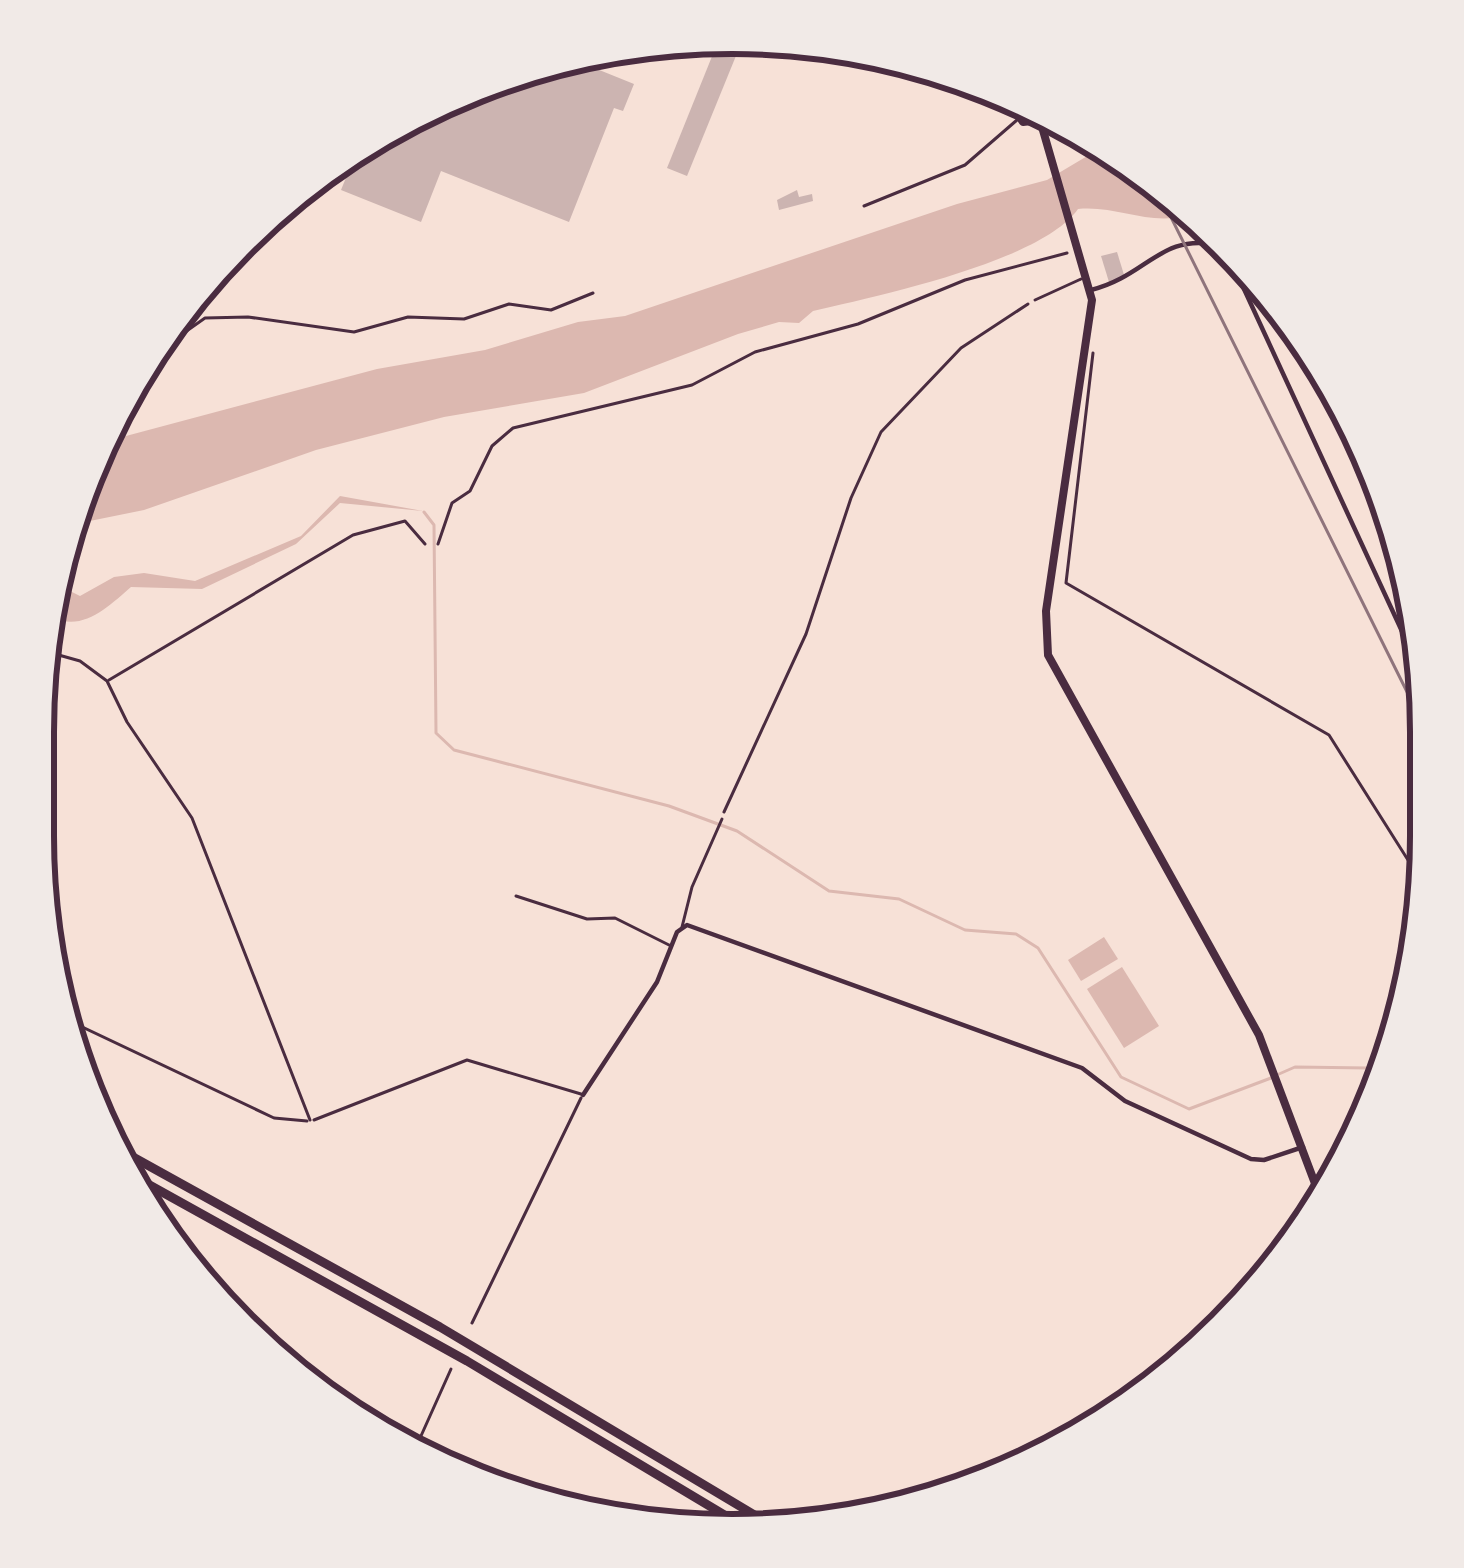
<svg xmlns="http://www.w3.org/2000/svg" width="1464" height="1568" font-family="Karla,sans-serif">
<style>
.water{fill:#dcb8b0}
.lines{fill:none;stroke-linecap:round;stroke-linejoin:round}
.stream{stroke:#dcb8b0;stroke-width:3}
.building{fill:#ccb4b1}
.path{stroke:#4a2c40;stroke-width:3}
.service{stroke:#4a2c40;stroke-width:3}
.minor{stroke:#4a2c40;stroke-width:4.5}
.tertiary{stroke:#4a2c40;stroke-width:6}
.secondary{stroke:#4a2c40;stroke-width:8}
.motorway{stroke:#4a2c40;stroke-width:9}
.rail{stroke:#8f747c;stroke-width:3}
.rim{fill:none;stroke:#4a2c40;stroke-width:6}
</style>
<rect width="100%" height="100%" fill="#f7e1d7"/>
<!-- water -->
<g class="water">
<path d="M 1099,149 L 1157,177 L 1189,214 C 1153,228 1118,205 1078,209 C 1042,261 878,296 813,311 L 799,323 L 779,322 L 738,334 L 584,393 L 444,417 L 316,450 L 144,510 L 70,525 L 111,440 L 377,369 L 485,350 L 578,322 L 625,316 L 957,204 L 1047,180 Z"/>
<path d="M 340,496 L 423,511 L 340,503 L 296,544 L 202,589 L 131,587 C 109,606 81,634 51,616 L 57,550 L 62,541 L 59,556 L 68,590 L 80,596 L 114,577 L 144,573 L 195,581 L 301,536 Z"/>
<path d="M 1104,937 L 1118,959 L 1081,981 L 1068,960 Z"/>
<path d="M 1122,967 L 1159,1026 L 1124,1048 L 1087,989 Z"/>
</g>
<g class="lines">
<!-- stream -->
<g class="stream">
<path d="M 424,512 L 434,525 L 436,733 L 454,750 L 669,806 L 737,831 L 829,891 L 899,899 L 965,930 L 1016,934 L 1038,948 L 1121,1077 L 1189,1109 L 1271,1078"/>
<path d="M 1279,1074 L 1295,1067 L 1368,1068 L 1375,1076"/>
</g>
</g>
<!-- building -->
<g class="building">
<path d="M 717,44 L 740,46 L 687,176 L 667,168 Z"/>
<path d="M 577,61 L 634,84 L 623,111 L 614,108 L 569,222 L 441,171 L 421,222 L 341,190 L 358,148 L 382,127 Z"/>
<path d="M 797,190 L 799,197 L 812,194 L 813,201 L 779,210 L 777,200 Z"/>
<path d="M 1117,252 L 1125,278 L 1109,282 L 1101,256 Z"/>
</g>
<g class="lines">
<!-- path -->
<g class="path">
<path d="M 1093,353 L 1066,583 L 1329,735 L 1420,879"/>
<path d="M 154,354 L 205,318 L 248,317 L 354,332 L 408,317 L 464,319 L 509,304 L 551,310 L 593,293"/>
<path d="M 438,544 L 452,503 L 470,491 L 492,446 L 513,428 L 692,385 L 755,352 L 858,324 L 965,280 L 1067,253"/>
<path d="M 48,652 L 80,661 L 107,681 L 127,722 L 192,818 L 310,1120"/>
<path d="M 109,680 L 353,535 L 405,521 L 425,544"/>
<path d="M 724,812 L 806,634 L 851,498 L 881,432 L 961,348 L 1028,304"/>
<path d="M 33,838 L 34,850"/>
<path d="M 61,1017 L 274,1118 L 307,1121"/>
<path d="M 472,1323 L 581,1098"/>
<path d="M 412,1456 L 451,1369"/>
</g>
<!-- service -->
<g class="service">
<path d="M 864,206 L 965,165 L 1017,120"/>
<path d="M 1035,300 L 1081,279"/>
<path d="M 516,896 L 587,919 L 615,918 L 671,946"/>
<path d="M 682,927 L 692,887 L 722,819"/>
<path d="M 314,1120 L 467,1060 L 581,1094"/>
</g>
<!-- minor -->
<g class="minor">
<path d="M 1232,263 L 1424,679"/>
<path d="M 1091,290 C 1147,276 1161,233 1217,245"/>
<path d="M 583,1095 L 657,982 L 677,932 L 687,925 L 1082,1068 L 1125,1101 L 1251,1159 L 1264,1160 L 1303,1147"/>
</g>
<!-- tertiary -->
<path class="tertiary" d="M 891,55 L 942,84 L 992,96"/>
<!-- secondary -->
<g class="secondary">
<path d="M 1012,106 L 1023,122 L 1040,120"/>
<path d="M 1040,120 L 1092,300 L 1046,611 L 1048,655 L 1259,1035 L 1322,1202"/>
</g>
<!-- motorway -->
<g class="motorway">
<path d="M 104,1141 L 440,1327 L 773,1526"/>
<path d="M 126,1172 L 467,1361 L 738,1523"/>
</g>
<!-- rail -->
<path class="rail" d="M 1149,173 L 1423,724"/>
</g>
<!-- crop -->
<path d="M0 0H1464V1568H0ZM732 54H732A678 678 0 0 1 1410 732V836A678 678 0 0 1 732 1514H732A678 678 0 0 1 54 836V732A678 678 0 0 1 732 54Z" fill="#f1eae7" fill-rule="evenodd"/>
<path class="rim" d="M732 54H732A678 678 0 0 1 1410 732V836A678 678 0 0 1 732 1514H732A678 678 0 0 1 54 836V732A678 678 0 0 1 732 54Z"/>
</svg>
